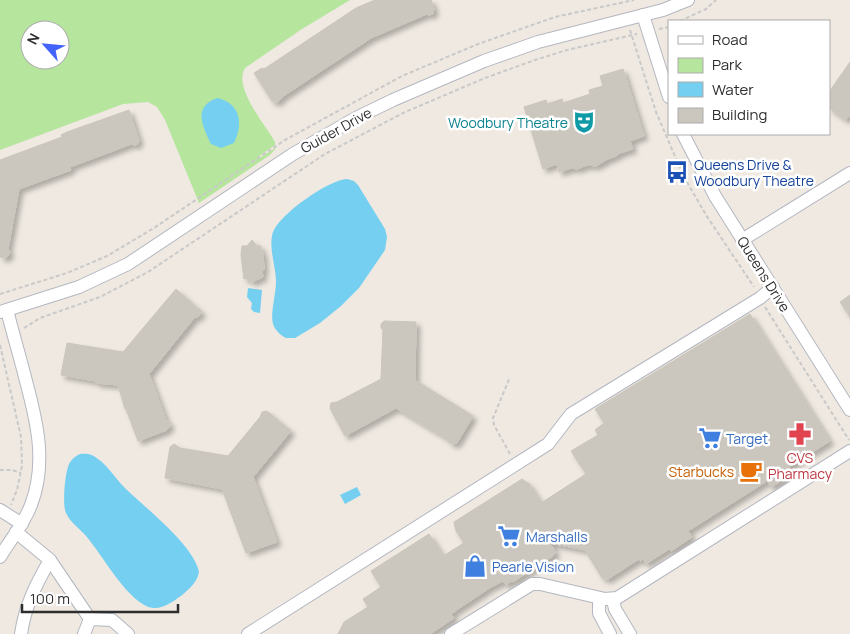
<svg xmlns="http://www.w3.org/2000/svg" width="850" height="634" font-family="Manrope,sans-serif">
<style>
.green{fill:#b6e59e;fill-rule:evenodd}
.water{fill:#75cff0}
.building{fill:#cbc7bf;stroke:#cbc5ba;filter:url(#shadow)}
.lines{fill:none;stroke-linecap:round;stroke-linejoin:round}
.minor-casing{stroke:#b4b7c1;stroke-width:14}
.path{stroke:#c9c9c9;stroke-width:2;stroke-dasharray:4 2.5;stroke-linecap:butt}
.minor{stroke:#fff;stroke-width:12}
.labels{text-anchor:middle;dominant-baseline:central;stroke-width:5;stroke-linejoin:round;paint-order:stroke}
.culture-label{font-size:14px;fill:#0d838f;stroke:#fff;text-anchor:end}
.street-label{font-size:14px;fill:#2e2e2e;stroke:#fff}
.transit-label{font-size:14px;fill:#164399;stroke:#fff;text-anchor:start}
.shop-label{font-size:14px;fill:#366cbe;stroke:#fff;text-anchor:start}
.health-label{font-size:14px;fill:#be3a42;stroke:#fff}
.food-label{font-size:14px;fill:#c56008;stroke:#fff;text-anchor:end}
</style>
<defs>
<filter id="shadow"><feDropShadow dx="4" dy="4" stdDeviation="2.5" flood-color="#0004"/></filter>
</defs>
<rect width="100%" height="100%" fill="#efe9e1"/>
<!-- green -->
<path class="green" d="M 0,0 L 350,0 L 302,29 L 245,68 C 233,88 265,124 275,142 L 275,145 L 258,157 L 259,158 L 277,147 L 270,155 L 199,203 L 165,120 L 157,107 L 148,102 L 123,104 L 0,150 ZM 30,30 L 60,30 L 60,60 L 30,60 Z"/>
<!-- water -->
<g class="water">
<path d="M 217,98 C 240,103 244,123 234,143 L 221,148 L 211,144 C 202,125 193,107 217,98 Z"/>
<path d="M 347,179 L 354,181 L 358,185 L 385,229 L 387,237 L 385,250 L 359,288 L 341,306 L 320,323 L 295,338 L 286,338 C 281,336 275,330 273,324 C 270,314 276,294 276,282 C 276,267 268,246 273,232 C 280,214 328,180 347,179 Z"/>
<path d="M 248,288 L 262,290 L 260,313 L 254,312 L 251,309 L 252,303 L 247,297 Z"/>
<path d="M 80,454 C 87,453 93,454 98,459 C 108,466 115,478 124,487 C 144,507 194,545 199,572 C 197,583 189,589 181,596 C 173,601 164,609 153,608 C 129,605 102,554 86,536 C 80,529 70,522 66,513 C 62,505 65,473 69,464 C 72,459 75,456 80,454 Z"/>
<path d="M 357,487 L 361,495 L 345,504 L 340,495 Z"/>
</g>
<!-- building -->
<g class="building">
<path d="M 375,0 L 431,0 L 434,9 L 433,14 L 429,15 L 427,14 L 371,38 L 282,97 L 278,102 L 272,101 L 254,73 L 262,68 L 264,69 L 356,8 Z"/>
<path d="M 850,62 L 850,115 L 846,120 L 829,108 L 829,92 Z"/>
<path d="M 623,69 L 644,136 L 630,141 L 633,149 L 620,153 L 616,156 L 608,159 L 596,166 L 587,165 L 577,169 L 572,168 L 559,172 L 557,164 L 543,169 L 524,107 L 546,100 L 547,104 L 562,99 L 563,103 L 590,94 L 589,90 L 603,86 L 600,76 Z"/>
<path d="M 129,110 L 139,140 L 138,144 L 134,145 L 131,144 L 113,151 L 70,167 L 71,170 L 19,189 L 8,249 L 10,252 L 9,255 L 6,258 L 0,257 L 0,160 L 62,137 L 61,135 L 67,132 Z"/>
<path d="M 252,240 L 257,246 L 261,246 L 261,252 L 263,252 L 264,270 L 262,270 L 263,277 L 252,282 L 247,278 L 244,279 L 241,255 L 242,246 L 247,246 Z"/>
<path d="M 176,289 L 202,312 L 198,317 L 195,317 L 149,374 L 166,420 L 169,422 L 170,426 L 167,430 L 138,441 L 126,409 L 125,409 L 118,385 L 96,383 L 96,381 L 61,375 L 67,343 L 123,352 Z"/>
<path d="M 850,295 L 850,317 L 840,302 Z"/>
<path d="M 750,314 L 830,441 L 789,467 L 793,474 L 771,487 L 767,481 L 688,531 L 692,537 L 671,551 L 669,549 L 646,564 L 643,559 L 640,561 L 639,559 L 608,579 L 602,578 L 585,550 L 550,543 L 556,553 L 550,558 L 513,582 L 513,580 L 506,585 L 503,581 L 491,587 L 461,607 L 451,614 L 454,618 L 430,634 L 338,634 L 344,622 L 368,607 L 363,599 L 381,587 L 371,571 L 429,534 L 443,556 L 464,543 L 456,531 L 454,522 L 522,479 L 529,484 L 541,503 L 586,474 L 571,451 L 598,435 L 595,430 L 604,423 L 595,409 Z"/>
<path d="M 384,321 L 416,322 L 415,380 L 473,416 L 457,443 L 452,444 L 449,442 L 448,439 L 396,408 L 345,436 L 330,408 L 331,403 L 337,402 L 381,379 L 383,330 L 381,328 L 381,324 Z"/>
<path d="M 267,411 L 291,431 L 253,477 L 277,542 L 246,553 L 222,489 L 165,478 L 170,447 L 174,444 L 180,448 L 228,456 L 260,417 L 262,412 Z"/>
</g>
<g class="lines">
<defs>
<g id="minor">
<path d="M 643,15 L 669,97"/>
<path d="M 683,134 L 715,196 L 850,410"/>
<path d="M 742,240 L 850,173"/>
<path d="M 0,312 L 79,287 L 128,264 L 293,154 L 356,118 L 393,100 L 484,61 L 538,42 L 663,10 L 688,0"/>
<path d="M 0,510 L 22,524"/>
<path d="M 16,532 L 50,560 L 90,619 L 84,634"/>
<path d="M 0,557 C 10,540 24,524 31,505 C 47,463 37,422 26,381 C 20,357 13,334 7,310"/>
<path d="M 599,598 L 599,613 L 610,634"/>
<path d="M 613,600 L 615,609 L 630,634"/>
<path d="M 90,619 L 112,620 L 128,634"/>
<path d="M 21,634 C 25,606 36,584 50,560"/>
<path d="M 248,634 L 548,444 L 571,414 L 760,298 L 773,287"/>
<path d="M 451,634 L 532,584 L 540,584 L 605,599 L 617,598 L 850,451"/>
</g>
</defs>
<!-- minor casing -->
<use href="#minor" class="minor-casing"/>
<!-- path -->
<g class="path">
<path d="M 680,21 L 706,9 L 716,0"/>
<path d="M 659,29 L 669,27"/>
<path d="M 630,30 L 656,112 L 683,175 L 706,215 L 754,287"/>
<path d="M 0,294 L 67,273 L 107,256 L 154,228 L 285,140 L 402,76 L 478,44 L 555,17 L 634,0"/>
<path d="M 765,307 L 849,440"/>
<path d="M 24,328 L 40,318 L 100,297 L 148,272 L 325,154 L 403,113 L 485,78 L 535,60 L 567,50 L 637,34"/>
<path d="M 0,345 L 21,437 L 22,466 L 17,490 L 11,505"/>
<path d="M 510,454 L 494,425 L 493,418 L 510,377"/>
<path d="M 0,470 L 12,470 L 21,473"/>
</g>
<!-- minor -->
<use href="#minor" class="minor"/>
</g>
<!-- icons -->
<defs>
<symbol id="theatre-bare" viewBox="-9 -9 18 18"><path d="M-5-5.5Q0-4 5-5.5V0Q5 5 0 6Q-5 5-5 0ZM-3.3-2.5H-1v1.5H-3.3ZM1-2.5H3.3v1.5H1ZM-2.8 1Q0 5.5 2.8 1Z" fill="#0f9aa8" stroke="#fff" stroke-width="2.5" paint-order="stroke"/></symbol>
<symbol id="bus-bare" viewBox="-9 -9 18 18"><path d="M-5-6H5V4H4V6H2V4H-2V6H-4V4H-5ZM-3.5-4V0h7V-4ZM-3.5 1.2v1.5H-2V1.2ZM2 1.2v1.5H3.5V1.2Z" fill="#1a4fb4" stroke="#fff" stroke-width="2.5" paint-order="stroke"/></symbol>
<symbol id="pharmacy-bare" viewBox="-9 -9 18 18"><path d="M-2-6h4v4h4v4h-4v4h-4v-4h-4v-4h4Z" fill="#e0444e" stroke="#fff" stroke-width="2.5" paint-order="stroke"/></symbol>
<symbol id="supermarket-bare" viewBox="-9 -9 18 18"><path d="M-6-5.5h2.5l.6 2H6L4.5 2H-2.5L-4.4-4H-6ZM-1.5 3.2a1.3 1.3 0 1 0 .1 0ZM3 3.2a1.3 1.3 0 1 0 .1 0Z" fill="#3f7fe0" stroke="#fff" stroke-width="2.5" paint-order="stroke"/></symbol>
<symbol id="cafe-bare" viewBox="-9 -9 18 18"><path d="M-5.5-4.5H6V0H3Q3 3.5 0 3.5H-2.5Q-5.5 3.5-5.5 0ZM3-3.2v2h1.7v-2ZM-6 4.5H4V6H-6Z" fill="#e8710a" stroke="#fff" stroke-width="2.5" paint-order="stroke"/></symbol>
<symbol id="shop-bare" viewBox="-9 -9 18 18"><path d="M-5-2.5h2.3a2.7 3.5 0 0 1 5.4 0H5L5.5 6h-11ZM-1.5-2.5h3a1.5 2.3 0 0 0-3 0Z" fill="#3f7fe0" stroke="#fff" stroke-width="2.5" paint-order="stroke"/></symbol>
</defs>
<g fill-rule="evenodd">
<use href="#theatre-bare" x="568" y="106" width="32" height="32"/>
<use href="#bus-bare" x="661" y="156" width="32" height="32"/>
<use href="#pharmacy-bare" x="784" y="418" width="32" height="32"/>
<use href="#supermarket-bare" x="694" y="422" width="32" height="32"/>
<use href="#cafe-bare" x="735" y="455" width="32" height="32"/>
<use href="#supermarket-bare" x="493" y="520" width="32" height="32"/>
<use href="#shop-bare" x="459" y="550" width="32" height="32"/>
</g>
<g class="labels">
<!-- culture labels -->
<g class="culture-label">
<text x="568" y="122">Woodbury Theatre</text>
</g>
<!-- street labels -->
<g class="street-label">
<text transform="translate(336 130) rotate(-29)">Guider Drive</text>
<text transform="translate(764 274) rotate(58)">Queens Drive</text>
</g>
<!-- transit labels -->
<g class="transit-label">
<text x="694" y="164">Queens Drive &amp;<tspan x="694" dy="16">Woodbury Theatre</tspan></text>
</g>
<!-- shop labels -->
<g class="shop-label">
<text x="726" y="438">Target</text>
<text x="526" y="536">Marshalls</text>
<text x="492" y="566">Pearle Vision</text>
</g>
<!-- health labels -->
<g class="health-label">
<text x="800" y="457">CVS<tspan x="800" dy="16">Pharmacy</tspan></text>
</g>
<!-- food labels -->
<g class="food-label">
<text x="734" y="471">Starbucks</text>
</g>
</g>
<!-- legend -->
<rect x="668" y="20" width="162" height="115" fill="#ffffff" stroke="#ababab"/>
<rect x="678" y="36" width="25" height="8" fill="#ffffff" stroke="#ababab"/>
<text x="712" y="45" font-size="15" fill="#2e2e2e">Road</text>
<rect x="678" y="58" width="25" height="15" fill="#b6e59e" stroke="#ababab"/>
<text x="712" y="70" font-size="15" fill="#2e2e2e">Park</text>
<rect x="678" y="82" width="25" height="15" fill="#75cff0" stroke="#ababab"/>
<text x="712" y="95" font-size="15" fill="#2e2e2e">Water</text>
<rect x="678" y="108" width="25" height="15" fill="#cbc7bf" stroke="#ababab"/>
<text x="712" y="120" font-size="15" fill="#2e2e2e">Building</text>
<!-- north arrow -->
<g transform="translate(45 45) rotate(297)"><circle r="24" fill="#ffffff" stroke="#ababab"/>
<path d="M0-4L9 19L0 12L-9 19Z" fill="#4264fb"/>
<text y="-8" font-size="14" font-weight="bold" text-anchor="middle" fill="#2e2e2e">N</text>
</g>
<!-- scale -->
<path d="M22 604v8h156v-8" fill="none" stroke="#2e2e2e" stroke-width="2.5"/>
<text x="30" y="604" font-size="15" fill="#2e2e2e" stroke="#ffffff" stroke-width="4" paint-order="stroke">100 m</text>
</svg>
